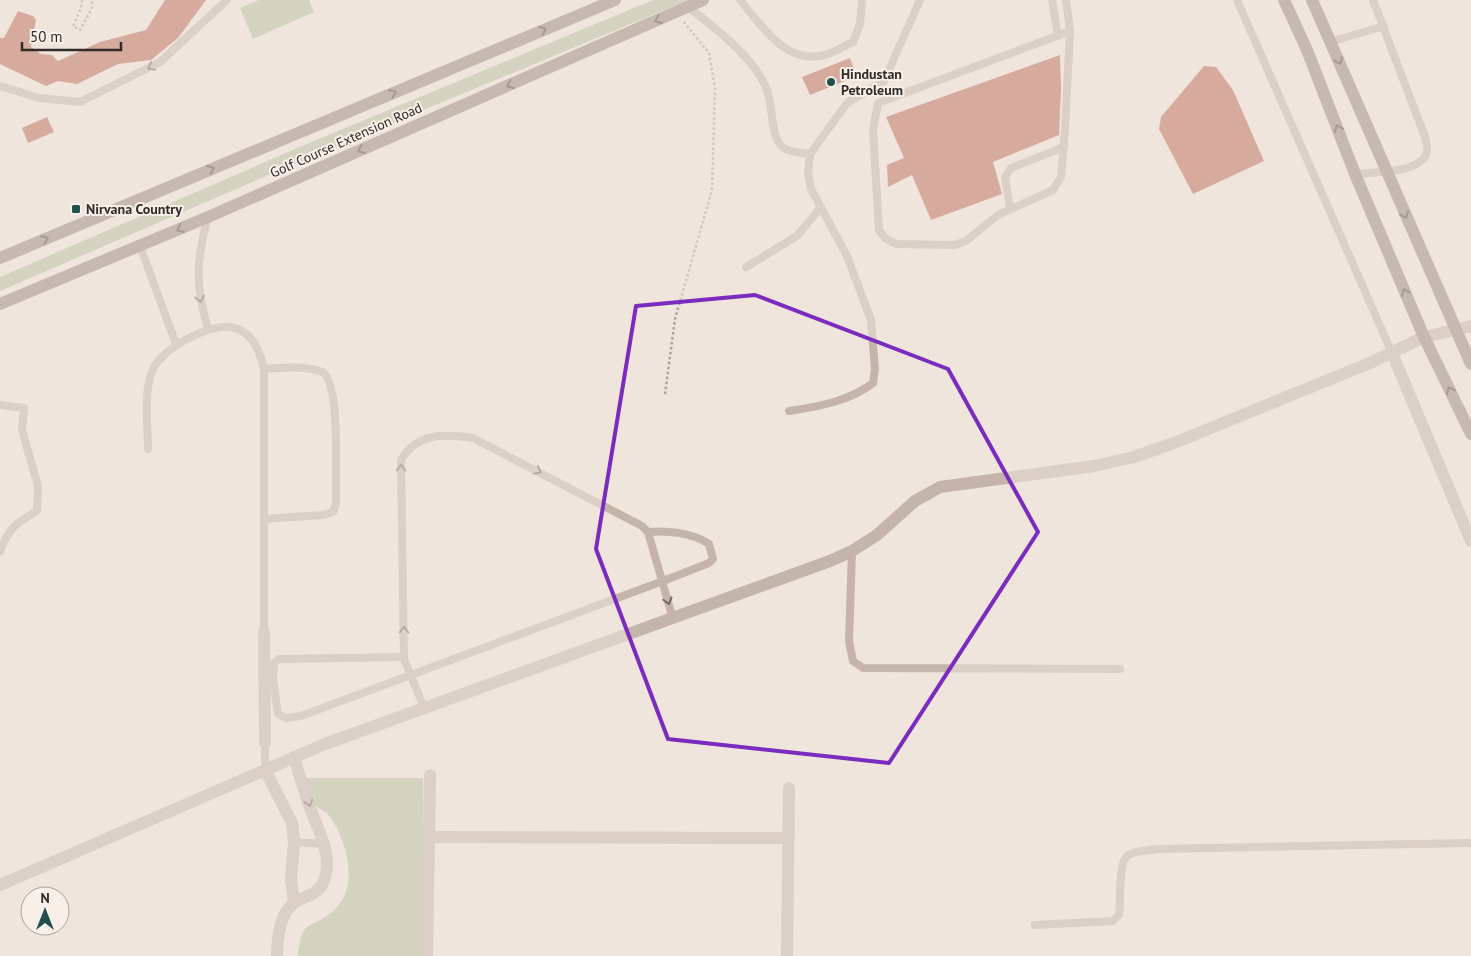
<svg xmlns="http://www.w3.org/2000/svg" width="1471" height="956" font-family="'PT Sans',sans-serif">
<style>
.green{fill:#b4bc9e}
.building{fill:#b86451}
.lines{fill:none;stroke-linecap:round;stroke-linejoin:round}
.path{stroke:#b19f94;stroke-width:2.5;stroke-dasharray:2.5 2.5;stroke-linecap:butt}
.lane{stroke:#c5b4a9;stroke-width:8}
.street{stroke:#c5b4a9;stroke-width:12}
.secondary{stroke:#99847b;stroke-width:12}
.oneway{stroke:#4c413d}
.oneway2{stroke:#756962}
.marked{fill:none;stroke:#7b2cbf;stroke-width:4;stroke-linejoin:round}
.poi-dot{fill:#225050;stroke:#f7efe8;stroke-width:2}
.labels{text-anchor:middle;dominant-baseline:central;stroke-width:4;stroke-linejoin:round;paint-order:stroke}
.poi-label{font-size:14px;font-weight:bold;fill:#332b28;stroke:#f7efe8;text-anchor:start}
.street-label{font-size:14px;fill:#332b28;stroke:#f7efe8}
</style>
<rect width="100%" height="100%" fill="#efe5dc"/>
<!-- green -->
<g class="green">
<path d="M 259,0 L 309,0 L 314,12 L 253,39 L 240,8 Z"/>
<path d="M 653,0 L 688,0 L 294,164 L 0,291 L 0,277 L 302,146 Z"/>
<path d="M 306,778 L 423,778 L 424,956 L 298,956 C 303,917 307,932 332,912 C 360,890 348,844 331,818 C 327,811 317,809 314,804 C 309,797 308,786 306,778 Z"/>
</g>
<!-- building -->
<g class="building">
<path d="M 165,0 L 206,0 L 178,38 L 151,60 L 118,64 L 77,84 L 58,81 L 46,86 L 0,64 L 0,38 L 4,38 L 18,11 L 33,16 L 36,20 L 31,47 L 41,54 L 52,55 L 58,61 L 100,42 L 146,30 Z"/>
<path d="M 1060,55 L 1061,89 L 1059,135 L 993,162 L 1002,194 L 931,220 L 912,175 L 888,187 L 887,165 L 904,158 L 886,117 Z"/>
<path d="M 850,58 L 857,76 L 810,95 L 802,77 Z"/>
<path d="M 1204,66 L 1216,67 L 1233,90 L 1264,161 L 1193,194 L 1159,129 L 1161,117 Z"/>
<path d="M 47,117 L 54,132 L 28,143 L 22,128 Z"/>
</g>
<g class="lines">
<!-- path -->
<g class="path">
<path d="M 82,0 L 81,8 L 73,26 L 80,30 L 92,8 L 92,0"/>
<path d="M 665,394 L 675,319 L 712,190 L 715,88 L 709,53 L 683,21"/>
</g>
<!-- lane -->
<g class="lane">
<path d="M 740,0 C 763,27 785,65 825,55 C 834,53 844,46 853,42 L 860,24 L 862,0"/>
<path d="M 1052,0 L 1058,36"/>
<path d="M 1066,0 L 1070,31 L 1065,129 L 1061,177 L 1053,190 L 998,215 L 966,241 L 955,245 L 896,244 L 885,238 L 879,230 L 873,130 L 878,103 L 1070,31"/>
<path d="M 1237,0 L 1392,353"/>
<path d="M 688,7 C 713,26 756,59 767,90 C 773,106 770,128 779,143 C 785,153 799,152 810,154"/>
<path d="M 1330,42 L 1384,26"/>
<path d="M 0,86 L 39,98 L 80,102 L 160,62 L 227,0"/>
<path d="M 1355,174 C 1373,172 1421,174 1427,152 C 1428,148 1426,141 1425,137 L 1373,0"/>
<path d="M 1010,209 L 1005,177 L 1011,168 L 1064,147"/>
<path d="M 140,246 L 176,344"/>
<path d="M 746,267 L 797,236 L 821,207"/>
<path d="M 208,329 C 195,285 196,261 208,217"/>
<path d="M 264,369 C 282,368 304,365 322,372 C 341,380 335,481 336,503 L 333,512 L 323,515 L 265,519"/>
<path d="M 0,405 L 24,408 L 22,430 L 38,486 L 37,511 C 16,523 9,528 0,551"/>
<path d="M 789,411 C 817,407 850,401 873,383 L 875,369 L 871,320 L 847,256 L 811,189 L 808,173 L 810,154 L 847,103 L 884,81 L 920,0"/>
<path d="M 148,449 C 148,424 143,391 153,369 C 161,354 177,344 191,337 C 229,318 254,324 264,369 L 264,632"/>
<path d="M 852,551 L 849,641 L 853,661 L 863,668 L 1120,669"/>
<path d="M 404,657 L 279,659 L 274,663 L 273,680 L 278,714 L 286,718 L 301,716 L 663,581 L 709,563 L 713,559 L 709,544 C 693,533 667,530 648,532"/>
<path d="M 425,710 L 404,659 L 401,460 C 418,432 444,434 473,438 L 642,526 L 648,532 L 673,619"/>
<path d="M 265,743 L 265,770"/>
<path d="M 294,842 L 324,844"/>
<path d="M 1035,925 L 1113,921 L 1119,915 C 1121,902 1118,864 1127,856 C 1135,850 1148,851 1158,849 L 1471,843"/>
</g>
<!-- street -->
<g class="street">
<path d="M 1392,353 L 1471,541"/>
<path d="M 264,632 L 265,743"/>
<path d="M 265,770 L 292,823 L 294,842 L 291,879 L 294,902"/>
<path d="M 430,837 L 789,838"/>
<path d="M 0,885 L 325,744 L 830,561 L 852,551 L 877,535 L 915,501 L 940,487 L 1094,466 L 1134,457 L 1179,441 L 1370,363 L 1424,337 L 1471,326"/>
<path d="M 277,956 C 277,939 280,910 297,901 C 305,896 318,894 322,885 C 335,860 319,831 310,808 C 304,791 299,774 294,757"/>
<path d="M 427,956 L 430,775"/>
<path d="M 787,956 L 789,788"/>
</g>
<!-- secondary -->
<g class="secondary">
<path d="M 1284,0 L 1307,50 L 1355,174 L 1424,337 L 1471,434"/>
<path d="M 1312,0 L 1471,364"/>
<path d="M 0,258 L 615,0"/>
<path d="M 0,304 L 208,217 L 703,0"/>
</g>
</g>
<!-- one-way arrows -->
<defs><path id="oneway-chevron" d="M-2-3.5L2.5 0L-2 3.5" fill="none" stroke-width="1.6" stroke-linecap="round" stroke-linejoin="round" transform="scale(1.25)"/></defs>
<g class="oneway">
<use href="#oneway-chevron" transform="translate(658 20) rotate(156)"/>
<use href="#oneway-chevron" transform="translate(543 30) rotate(-23)"/>
<use href="#oneway-chevron" transform="translate(1339 61) rotate(66)"/>
<use href="#oneway-chevron" transform="translate(510 85) rotate(156)"/>
<use href="#oneway-chevron" transform="translate(393 93) rotate(-23)"/>
<use href="#oneway-chevron" transform="translate(1338 128) rotate(-111)"/>
<use href="#oneway-chevron" transform="translate(361 150) rotate(156)"/>
<use href="#oneway-chevron" transform="translate(211 169) rotate(-23)"/>
<use href="#oneway-chevron" transform="translate(1405 215) rotate(66)"/>
<use href="#oneway-chevron" transform="translate(180 229) rotate(157)"/>
<use href="#oneway-chevron" transform="translate(45 239) rotate(-23)"/>
<use href="#oneway-chevron" transform="translate(1405 292) rotate(-113)"/>
<use href="#oneway-chevron" transform="translate(1450 390) rotate(-116)"/>
</g>
<g class="oneway2">
<use href="#oneway-chevron" transform="translate(151 67) rotate(152)"/>
<use href="#oneway-chevron" transform="translate(200 299) rotate(78)"/>
<use href="#oneway-chevron" transform="translate(401 468) rotate(-90)"/>
<use href="#oneway-chevron" transform="translate(538 471) rotate(28)"/>
<use href="#oneway-chevron" transform="translate(668 601) rotate(74)"/>
<use href="#oneway-chevron" transform="translate(404 630) rotate(-90)"/>
<use href="#oneway-chevron" transform="translate(309 803) rotate(71)"/>
</g>
<!-- marked area -->
<path d="M0 0H1471V956H0ZM 755,295 L 948,369 L 1038,532 L 889,763 L 668,739 L 596,549 L 636,306 Z" fill="#efe5dc" fill-opacity=".55" fill-rule="evenodd"/>
<path class="marked" d="M 755,295 L 948,369 L 1038,532 L 889,763 L 668,739 L 596,549 L 636,306 Z"/>
<!-- markers -->
<g class="poi-dot">
<circle cx="831" cy="82" r="5"/>
<rect x="71" y="204" width="10" height="10" rx="2.5"/>
</g>
<g class="labels">
<!-- poi labels -->
<g class="poi-label">
<text x="841" y="74">Hindustan<tspan x="841" dy="16">Petroleum</tspan></text>
<text x="86" y="209">Nirvana Country</text>
</g>
<!-- street labels -->
<g class="street-label">
<text transform="translate(346 140) rotate(-24)">Golf Course Extension Road</text>
</g>
</g>
<!-- north arrow -->
<g transform="translate(45 911)"><circle r="24" fill="#f7efe8" stroke="#a9a19b"/>
<path d="M0-4L9 19L0 12L-9 19Z" fill="#225050"/>
<text y="-8" font-size="14" font-weight="bold" text-anchor="middle" fill="#332b28">N</text>
</g>
<!-- scale -->
<path d="M22 42v8h99v-8" fill="none" stroke="#332b28" stroke-width="2.5"/>
<text x="30" y="42" font-size="15" fill="#332b28" stroke="#f7efe8" stroke-width="4" paint-order="stroke">50 m</text>
</svg>
